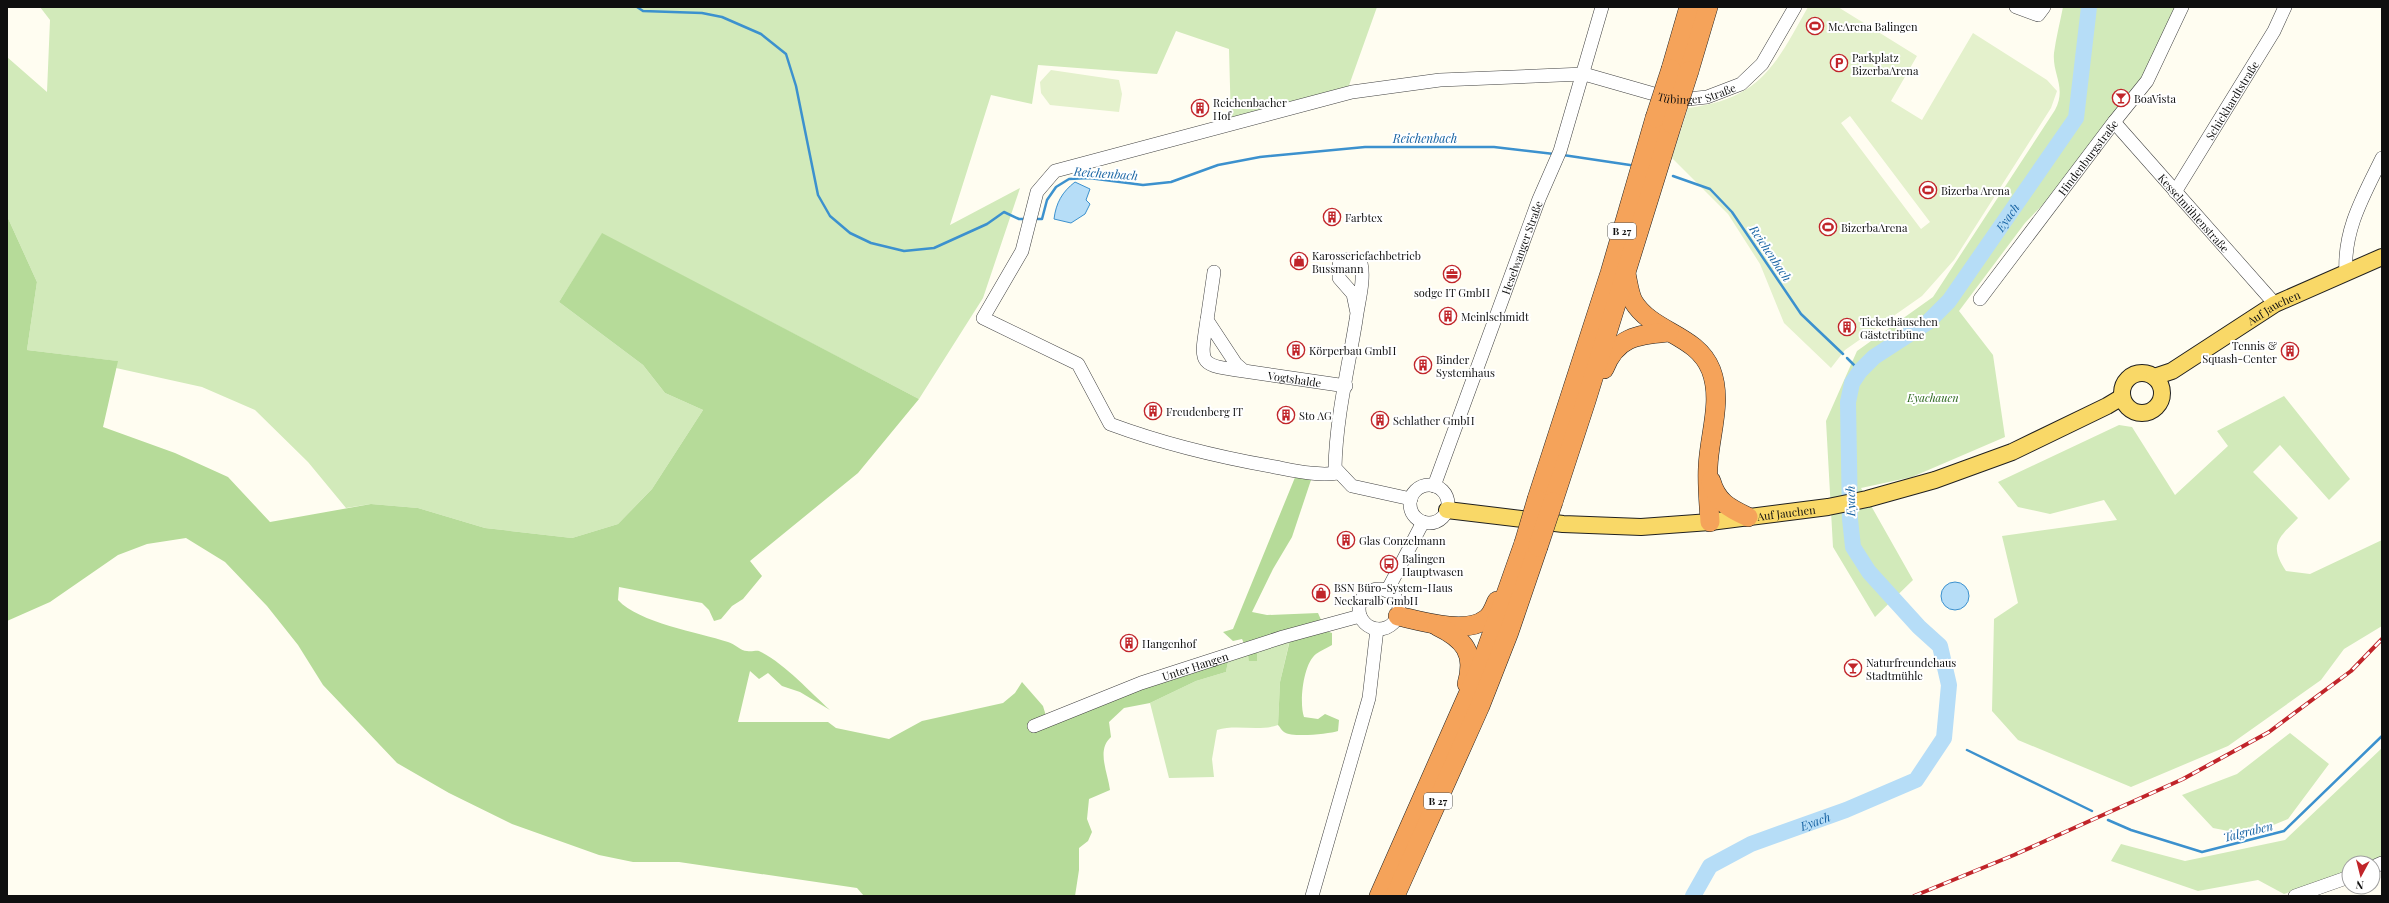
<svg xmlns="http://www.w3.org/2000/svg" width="2389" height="903" font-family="'Playfair Display',serif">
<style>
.green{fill:#d2eaba}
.forest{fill:#b6db99}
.pitch{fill:#e4f1cc;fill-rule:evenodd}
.water{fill:#b6ddf7;stroke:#3c91ce}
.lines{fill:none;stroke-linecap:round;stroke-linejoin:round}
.stream{stroke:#3c91ce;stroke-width:2.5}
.river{stroke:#b6ddf7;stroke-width:16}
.minor-casing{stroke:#424242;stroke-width:14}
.major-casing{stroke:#202020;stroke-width:18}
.highway-casing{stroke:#202020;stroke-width:20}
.minor{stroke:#fff;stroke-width:13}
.major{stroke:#f9d867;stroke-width:16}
.highway{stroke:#f5a35a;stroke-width:19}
.rail-casing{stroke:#c1252a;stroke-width:4}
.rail{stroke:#fff;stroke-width:2.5;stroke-dasharray:8;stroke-linecap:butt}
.highway-bridge-casing{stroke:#202020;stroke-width:20;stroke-linecap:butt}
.highway-bridge{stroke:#f5a35a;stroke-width:19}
.labels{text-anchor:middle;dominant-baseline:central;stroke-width:4;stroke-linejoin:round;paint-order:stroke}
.shield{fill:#fff;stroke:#575757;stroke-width:1}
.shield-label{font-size:10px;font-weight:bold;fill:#0f0f0f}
.poi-label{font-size:11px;fill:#0f0f0f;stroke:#fff;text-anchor:start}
.street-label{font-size:11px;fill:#0f0f0f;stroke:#fff}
.park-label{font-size:11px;font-style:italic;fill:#2c681e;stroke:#fff}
.water-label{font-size:12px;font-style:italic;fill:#1763a3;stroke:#fff}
</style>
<rect width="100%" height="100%" fill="#fffdf1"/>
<!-- green -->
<g class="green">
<path d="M 40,7 L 1377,7 L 1347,91 L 1231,124 L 1229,49 L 1176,31 L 1157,74 L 1038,65 L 1032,104 L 991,95 L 950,225 L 1020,188 L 983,298 L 919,399 L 602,234 L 559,302 L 643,365 L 665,393 L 703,410 L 652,489 L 618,524 L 572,538 L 485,528 L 418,508 L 371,504 L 346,508 L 308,462 L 255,410 L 202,387 L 116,368 L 117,361 L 27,350 L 37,282 L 7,216 L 7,57 L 47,92 L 50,20 Z"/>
<path d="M 2063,7 L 2177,7 L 2144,79 L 2059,188 L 2025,223 L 1959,311 L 1993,355 L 2005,437 L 1912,477 L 1861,488 L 1913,580 L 1875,617 L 1833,547 L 1826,421 L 1857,351 L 1933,297 L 2055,110 C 2067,87 2052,75 2054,53 C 2056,38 2060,22 2063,7 Z"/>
<path d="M 2284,396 L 2350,479 L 2329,500 L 2280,445 L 2253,472 L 2298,518 C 2279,538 2268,544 2286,571 L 2310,574 L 2382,540 L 2382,626 L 2344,649 L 2321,680 L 2228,746 L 2131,787 L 2018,740 L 1992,711 L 1994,619 L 2018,603 L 2002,536 L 2117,520 L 2104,500 L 2050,514 L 2018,507 L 1998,482 L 2119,425 L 2132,427 L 2175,495 L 2228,446 L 2217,431 Z"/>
<path d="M 1290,639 L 1280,682 L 1278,725 C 1258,732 1237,724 1217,730 L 1212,759 L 1214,777 L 1169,778 L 1150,703 L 1196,681 L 1226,672 L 1229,656 L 1247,649 L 1257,661 L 1257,650 Z"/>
<path d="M 2290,733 L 2329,764 L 2288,819 L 2249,835 L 2213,828 L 2182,795 L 2237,774 Z"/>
<path d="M 2382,748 L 2382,860 L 2373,863 L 2349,863 L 2349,872 L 2284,894 L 2258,880 L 2198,891 L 2111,861 L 2121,844 L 2185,861 L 2285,840 Z"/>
</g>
<!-- forest -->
<g class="forest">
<path d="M 7,216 L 37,282 L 27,350 L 118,361 L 103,427 L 175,453 L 228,477 L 270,522 L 371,504 L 418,508 L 485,528 L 572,538 L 618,524 L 652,489 L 703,410 L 665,393 L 643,365 L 559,302 L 602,233 L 919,399 L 858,473 L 750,561 L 762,576 L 743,599 L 732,606 L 721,619 L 714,621 L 709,610 L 702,603 L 619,587 L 618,600 C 639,623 698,632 728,642 C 735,644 741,651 747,651 C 752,652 756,650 759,651 C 783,662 810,692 830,710 L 800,692 L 782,686 L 768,673 L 759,679 L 750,671 L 738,722 L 828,722 L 836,728 L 889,739 L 922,721 L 1003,703 L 1015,693 L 1022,682 L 1043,706 L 1046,716 L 1229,656 L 1226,672 L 1196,681 L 1150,703 L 1124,708 L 1109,722 L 1111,737 C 1096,750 1108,773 1110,790 L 1089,799 L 1087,819 L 1092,832 L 1088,841 L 1079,848 L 1079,870 L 1075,896 L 864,896 L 857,888 L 679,862 L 633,862 L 599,855 L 512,824 L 449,793 L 397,763 L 323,685 L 298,645 L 267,606 L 225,562 L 186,538 L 147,544 L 118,555 L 50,602 L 7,621 Z"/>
<path d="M 1309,474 L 1311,480 L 1292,537 L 1273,569 L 1252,612 L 1267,615 L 1318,613 L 1326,631 L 1332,633 L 1332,645 C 1327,648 1320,651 1316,654 C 1303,664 1299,703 1304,717 L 1318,719 L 1325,714 L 1339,720 L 1338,731 C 1329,734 1292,738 1284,732 C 1282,731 1280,727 1278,725 L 1280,682 L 1290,640 L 1257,650 L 1257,661 L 1249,661 L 1248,652 L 1242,639 L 1233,641 L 1223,632 L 1233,629 L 1296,475 Z"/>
</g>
<!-- pitch -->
<g class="pitch">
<path d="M 1808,7 L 1838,7 L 1917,56 L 1891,101 L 1922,120 L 1973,33 L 2047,80 L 2057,91 L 2051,108 L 1954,260 L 1922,296 L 1845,350 L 1831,368 L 1784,323 L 1760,264 L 1728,214 L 1672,158 L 1688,108 C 1760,99 1775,66 1808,7 ZM 1850,116 L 1930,222 L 1921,229 L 1841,123 Z"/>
<path d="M 1051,70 L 1119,80 L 1122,94 L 1119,112 L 1050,105 L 1041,93 L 1040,82 Z"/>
</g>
<!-- water -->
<g class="water">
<path d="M 1075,182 L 1090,189 L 1086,200 L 1090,204 L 1085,214 L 1071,223 L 1054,219 C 1056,203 1062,192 1075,182 Z"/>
<circle cx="1955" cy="596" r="14"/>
</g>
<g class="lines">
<!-- stream -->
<g class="stream">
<path d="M 637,7 L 643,11 L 702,13 L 722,17 L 761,34 L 786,54 L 796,86 L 818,195 L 830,216 L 850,233 L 871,243 L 904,251 L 934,248 L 987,224 L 1004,212 L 1019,219 L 1026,219"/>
<path d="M 1563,155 L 1630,165"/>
<path d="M 1673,176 L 1710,189 L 1732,212 L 1801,314 L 1843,354"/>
<path d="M 1035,219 L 1042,219 L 1047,200 L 1056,187 L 1069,179 L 1089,178 L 1143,185 L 1171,182 L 1218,165 L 1260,157 L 1365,147 L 1494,147 L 1554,154"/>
<path d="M 1847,358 L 1860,371"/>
<path d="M 1967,750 L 2092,811"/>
<path d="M 2108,820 L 2131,830 L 2202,852 L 2284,831 L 2382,736"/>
</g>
<!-- river -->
<path class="river" id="s1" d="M 1693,896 L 1710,866 L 1751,844 L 1846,810 L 1916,780 L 1944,738 L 1949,685 L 1940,646 L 1919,627 L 1869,572 L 1853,547 L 1850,519 L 1848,402 L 1852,383 L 1860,371 L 1874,357 L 1928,322 L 1949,301 L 2076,118 L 2089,7"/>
<defs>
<g id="minor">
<path d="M 2016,7 L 2038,15 L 2044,7"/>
<path id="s2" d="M 2114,122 L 2275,304"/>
<path id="s3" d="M 2175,192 L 2274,31 L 2285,7"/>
<path d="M 2346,273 C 2343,230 2364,195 2382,158"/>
<path id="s4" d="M 1980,299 L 2114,122 L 2147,81 L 2182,7"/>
<path d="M 1357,313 L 1353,294 L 1339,278 L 1339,265 L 1348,259 L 1361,263 C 1365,280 1358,303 1356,320 C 1348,369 1336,419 1335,468 L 1352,486 L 1411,499"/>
<path d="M 1207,320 L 1214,272"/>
<path id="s5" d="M 1244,371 C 1198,365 1200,365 1207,320 L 1236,364 L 1244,371 L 1346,386"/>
<path id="s6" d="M 1338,473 C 1317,476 1296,471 1275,467 C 1218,457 1164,444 1110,424 L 1078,364 L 983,318 L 1022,251 L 1037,192 L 1055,171 L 1352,92 L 1440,80 L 1584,74 L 1668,98 L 1688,99 L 1707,97 L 1741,84 L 1762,64 L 1795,7"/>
<circle cx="1429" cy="504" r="19"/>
<path id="s7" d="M 1434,486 L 1539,199 L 1560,151 L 1602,7"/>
<circle cx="1379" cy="609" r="20"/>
<path d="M 1387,591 L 1423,522"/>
<path id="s8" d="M 1034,726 L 1141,683 L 1283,637 L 1360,616"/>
<path d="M 2373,867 L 2382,863"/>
<path d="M 1312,896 L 1369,698 L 1377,629"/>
<path d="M 2295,896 L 2349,877"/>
</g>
<g id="major">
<circle cx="2142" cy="393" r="20"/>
<path id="s9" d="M 2154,377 L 2172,371 L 2275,304 L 2382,257"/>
<path id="s10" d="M 1447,510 L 1563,524 L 1641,527 L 1710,522 L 1828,507 L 1867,499 L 1935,480 L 2012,452 L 2107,406 L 2122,397"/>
</g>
<g id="highway">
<path d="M 1671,69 L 1689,7"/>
<path d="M 1689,71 L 1708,7"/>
<path d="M 1626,274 C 1628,282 1629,293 1633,301 C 1652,333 1697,334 1711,370 C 1723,401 1709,436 1708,467 C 1707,485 1709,504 1710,522"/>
<path d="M 1604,369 C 1617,336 1638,335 1669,332"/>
<path d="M 1711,481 C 1717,502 1729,508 1748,517"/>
<path d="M 1537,499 L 1610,273 L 1655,118"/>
<path d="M 1553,502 L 1586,401 L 1672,124"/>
<path d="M 1398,616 C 1420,621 1466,635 1486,619 C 1492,615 1494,607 1497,601"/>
<path d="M 1437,626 C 1464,639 1476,653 1467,684"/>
<path d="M 1379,896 L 1481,665 L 1524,543"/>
<path d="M 1395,896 L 1480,706 L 1509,632 L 1538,547"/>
</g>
</defs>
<!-- minor casing -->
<use href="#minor" class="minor-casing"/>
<!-- major casing -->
<use href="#major" class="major-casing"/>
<!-- highway casing -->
<use href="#highway" class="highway-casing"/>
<!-- minor -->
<use href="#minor" class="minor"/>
<!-- major -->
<use href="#major" class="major"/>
<!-- highway -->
<use href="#highway" class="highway"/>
<defs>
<path id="rail" d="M 1914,896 L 2014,855 L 2183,779 L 2269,732 L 2351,671 L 2382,639"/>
</defs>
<!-- rail casing -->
<use href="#rail" class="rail-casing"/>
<!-- rail -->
<use href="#rail" class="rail"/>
<defs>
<g id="highway-bridge">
<path d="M 1655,118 L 1671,69"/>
<path d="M 1672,124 L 1689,71"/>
<path d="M 1524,543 L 1537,499"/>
<path d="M 1538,547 L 1553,502"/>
</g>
</defs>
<!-- highway-bridge casing -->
<use href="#highway-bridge" class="highway-bridge-casing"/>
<!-- highway-bridge -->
<use href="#highway-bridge" class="highway-bridge"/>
</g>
<!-- icons -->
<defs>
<symbol id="stadium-ring" viewBox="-11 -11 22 22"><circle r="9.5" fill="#fff" stroke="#c1252a" stroke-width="1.5"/><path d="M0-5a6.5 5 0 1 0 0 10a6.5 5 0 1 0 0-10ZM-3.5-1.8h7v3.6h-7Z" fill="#c1252a"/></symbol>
<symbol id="parking-ring" viewBox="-11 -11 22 22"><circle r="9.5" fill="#fff" stroke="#c1252a" stroke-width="1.5"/><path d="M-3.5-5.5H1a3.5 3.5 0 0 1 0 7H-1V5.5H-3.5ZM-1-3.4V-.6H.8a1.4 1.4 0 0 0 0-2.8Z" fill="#c1252a"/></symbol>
<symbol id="bar-ring" viewBox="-11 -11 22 22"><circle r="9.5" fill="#fff" stroke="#c1252a" stroke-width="1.5"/><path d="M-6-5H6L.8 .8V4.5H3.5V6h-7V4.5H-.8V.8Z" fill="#c1252a"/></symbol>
<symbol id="building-ring" viewBox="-11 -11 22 22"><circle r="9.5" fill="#fff" stroke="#c1252a" stroke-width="1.5"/><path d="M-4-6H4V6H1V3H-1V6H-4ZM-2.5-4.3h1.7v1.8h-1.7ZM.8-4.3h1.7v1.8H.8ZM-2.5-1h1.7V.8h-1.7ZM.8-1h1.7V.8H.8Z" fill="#c1252a"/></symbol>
<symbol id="shop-ring" viewBox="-11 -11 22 22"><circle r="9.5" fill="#fff" stroke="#c1252a" stroke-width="1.5"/><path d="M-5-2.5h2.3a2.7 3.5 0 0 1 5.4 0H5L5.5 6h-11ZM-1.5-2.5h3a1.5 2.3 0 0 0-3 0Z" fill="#c1252a"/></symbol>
<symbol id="office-ring" viewBox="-11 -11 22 22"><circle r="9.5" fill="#fff" stroke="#c1252a" stroke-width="1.5"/><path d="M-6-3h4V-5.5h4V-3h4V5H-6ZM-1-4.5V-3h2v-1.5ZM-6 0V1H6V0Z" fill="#c1252a"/></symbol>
<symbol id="bus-ring" viewBox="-11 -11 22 22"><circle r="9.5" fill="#fff" stroke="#c1252a" stroke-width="1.5"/><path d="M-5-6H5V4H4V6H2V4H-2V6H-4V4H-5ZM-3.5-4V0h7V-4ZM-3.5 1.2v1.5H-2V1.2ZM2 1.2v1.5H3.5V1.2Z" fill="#c1252a"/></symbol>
</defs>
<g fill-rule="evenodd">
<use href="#stadium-ring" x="1805" y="16" width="20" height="20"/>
<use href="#parking-ring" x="1829" y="53" width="20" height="20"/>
<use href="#bar-ring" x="2111" y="88" width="20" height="20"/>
<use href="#building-ring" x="1190" y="98" width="20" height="20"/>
<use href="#stadium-ring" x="1918" y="180" width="20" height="20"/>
<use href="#building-ring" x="1322" y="207" width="20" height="20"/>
<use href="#stadium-ring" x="1818" y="217" width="20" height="20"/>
<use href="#shop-ring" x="1289" y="251" width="20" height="20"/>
<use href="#office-ring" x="1442" y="264" width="20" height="20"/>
<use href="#building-ring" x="1438" y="306" width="20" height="20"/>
<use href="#building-ring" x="1837" y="317" width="20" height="20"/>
<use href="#building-ring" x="1286" y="340" width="20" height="20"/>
<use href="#building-ring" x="2280" y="341" width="20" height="20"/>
<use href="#building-ring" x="1413" y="355" width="20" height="20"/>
<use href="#building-ring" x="1143" y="401" width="20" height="20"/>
<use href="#building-ring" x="1276" y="405" width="20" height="20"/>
<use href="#building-ring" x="1370" y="410" width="20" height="20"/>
<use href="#building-ring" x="1336" y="530" width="20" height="20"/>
<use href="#bus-ring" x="1379" y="554" width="20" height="20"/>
<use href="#shop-ring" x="1311" y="583" width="20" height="20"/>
<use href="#building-ring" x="1119" y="633" width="20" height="20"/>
<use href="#bar-ring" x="1843" y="658" width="20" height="20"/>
</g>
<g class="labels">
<!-- shield labels -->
<g class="shield">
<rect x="1608" y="223" width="28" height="16" rx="3"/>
<rect x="1424" y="793" width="28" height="16" rx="3"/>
</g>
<g class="shield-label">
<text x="1622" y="231">B 27</text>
<text x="1438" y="801">B 27</text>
</g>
<!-- poi labels -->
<g class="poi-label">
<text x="1828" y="26">McArena Balingen</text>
<text x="1852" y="57">Parkplatz<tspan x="1852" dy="13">BizerbaArena</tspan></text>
<text x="2134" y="98">BoaVista</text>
<text x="1213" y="102">Reichenbacher<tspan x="1213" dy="13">Hof</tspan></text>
<text x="1941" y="190">Bizerba Arena</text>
<text x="1345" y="217">Farbtex</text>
<text x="1841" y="227">BizerbaArena</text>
<text x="1312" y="255">Karosseriefachbetrieb<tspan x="1312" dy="13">Bussmann</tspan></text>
<text x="1452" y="292" text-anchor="middle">sodge IT GmbH</text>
<text x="1461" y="316">Meinlschmidt</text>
<text x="1860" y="321">Tickethäuschen<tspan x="1860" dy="13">Gästetribüne</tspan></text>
<text x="2277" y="345" text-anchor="end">Tennis &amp;<tspan x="2277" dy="13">Squash-Center</tspan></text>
<text x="1309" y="350">Körperbau GmbH</text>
<text x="1436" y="359">Binder<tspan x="1436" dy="13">Systemhaus</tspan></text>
<text x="1166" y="411">Freudenberg IT</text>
<text x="1299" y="415">Sto AG</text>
<text x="1393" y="420">Schlather GmbH</text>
<text x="1359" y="540">Glas Conzelmann</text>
<text x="1402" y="558">Balingen<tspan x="1402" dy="13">Hauptwasen</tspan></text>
<text x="1334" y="587">BSN Büro-System-Haus<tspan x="1334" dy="13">Neckaralb GmbH</tspan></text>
<text x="1142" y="643">Hangenhof</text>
<text x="1866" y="662">Naturfreundehaus<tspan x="1866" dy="13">Stadtmühle</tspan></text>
</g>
<!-- street labels -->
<g class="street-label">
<text stroke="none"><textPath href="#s6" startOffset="1231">Tübinger Straße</textPath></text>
<text stroke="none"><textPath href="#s3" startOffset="108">Schickhardtstraße</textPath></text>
<text stroke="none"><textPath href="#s4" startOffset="178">Hindenburgstraße</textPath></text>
<text stroke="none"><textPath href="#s2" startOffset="121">Kesselmühlenstraße</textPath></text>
<text stroke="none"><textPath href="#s7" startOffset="254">Heselwanger Straße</textPath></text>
<text stroke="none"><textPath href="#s9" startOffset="139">Auf Jauchen</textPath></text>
<text stroke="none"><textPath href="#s5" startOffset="196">Vogtshalde</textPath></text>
<text stroke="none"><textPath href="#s10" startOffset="341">Auf Jauchen</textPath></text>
<text stroke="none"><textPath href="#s8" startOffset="172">Unter Hangen</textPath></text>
</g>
<!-- park labels -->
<g class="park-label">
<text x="1933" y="397">Eyachauen</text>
</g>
<!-- water labels -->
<g class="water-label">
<text x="1425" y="138">Reichenbach</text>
<text transform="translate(1106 173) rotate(4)">Reichenbach</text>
<text stroke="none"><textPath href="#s1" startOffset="929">Eyach</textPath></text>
<text transform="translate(1771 253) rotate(56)">Reichenbach</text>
<text transform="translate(1850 501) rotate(-91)">Eyach</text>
<text stroke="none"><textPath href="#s1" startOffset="149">Eyach</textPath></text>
<text transform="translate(2248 831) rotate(-14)">Talgraben</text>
</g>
</g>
<!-- border -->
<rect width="2389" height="903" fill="none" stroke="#0f0f0f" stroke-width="16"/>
<!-- north arrow -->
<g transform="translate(2361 875) rotate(187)"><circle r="19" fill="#ffffff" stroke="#9f9f9f"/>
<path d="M0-3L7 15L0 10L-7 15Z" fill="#c1252a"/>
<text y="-6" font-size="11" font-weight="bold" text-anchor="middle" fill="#0f0f0f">N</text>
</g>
</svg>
